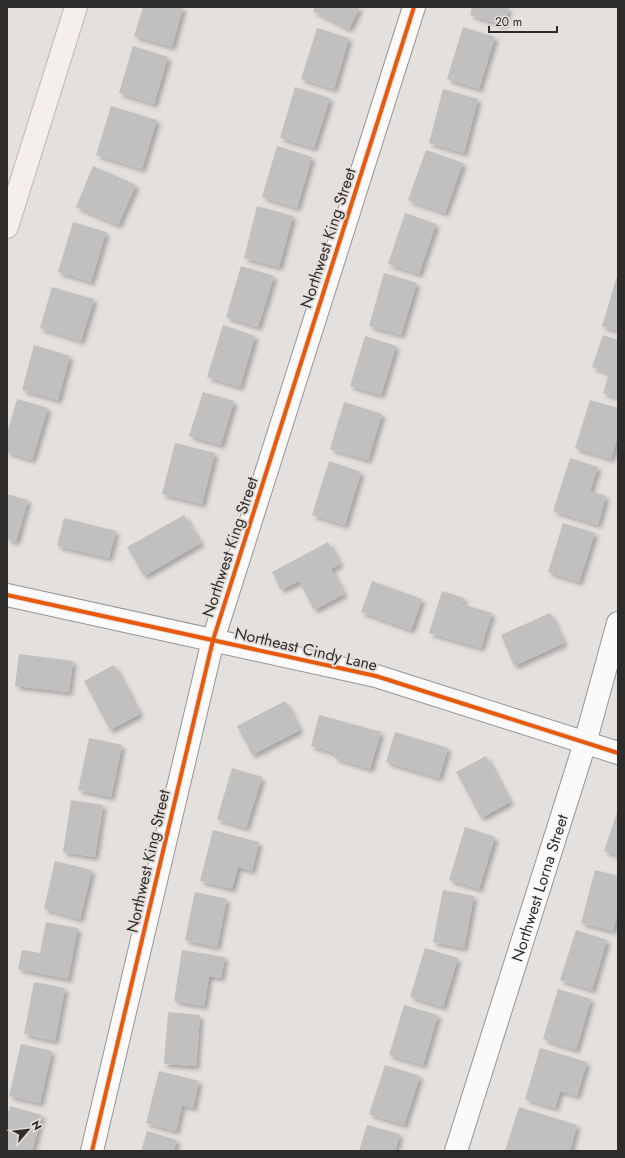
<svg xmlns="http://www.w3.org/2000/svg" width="625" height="1158" font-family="Jost,sans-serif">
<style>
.building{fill:#c1c0be;filter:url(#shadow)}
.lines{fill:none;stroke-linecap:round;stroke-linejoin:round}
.minor-casing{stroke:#979594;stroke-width:24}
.major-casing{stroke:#beb4af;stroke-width:24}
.minor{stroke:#fbfafa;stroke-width:22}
.major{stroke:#f4efec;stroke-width:22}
.cycleway-casing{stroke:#e5dfdc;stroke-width:6}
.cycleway{stroke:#e8590c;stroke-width:4}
.labels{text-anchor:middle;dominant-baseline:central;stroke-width:4;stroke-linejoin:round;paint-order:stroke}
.street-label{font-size:16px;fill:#2e2c2b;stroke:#e5dfdc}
</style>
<defs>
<filter id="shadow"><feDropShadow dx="3.5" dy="3.5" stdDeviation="2" flood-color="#0004"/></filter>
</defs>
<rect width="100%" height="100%" fill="#e3e0de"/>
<!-- building -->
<g class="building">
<path d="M 143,7 L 183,7 L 172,47 L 134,36 Z"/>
<path d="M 315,7 L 360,7 L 349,29 L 313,11 Z"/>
<path d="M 472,7 L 509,7 L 503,25 L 470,15 Z"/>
<path d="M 463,27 L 495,37 L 479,89 L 447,79 Z"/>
<path d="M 317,28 L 349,38 L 334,89 L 301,79 Z"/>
<path d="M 133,46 L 168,57 L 154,104 L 119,93 Z"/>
<path d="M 295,87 L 330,98 L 314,148 L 280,138 Z"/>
<path d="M 443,89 L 478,99 L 464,153 L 429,143 Z"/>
<path d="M 111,106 L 157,120 L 142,169 L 96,155 Z"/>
<path d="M 277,146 L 312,157 L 297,208 L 262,197 Z"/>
<path d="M 426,150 L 463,163 L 445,213 L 408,200 Z"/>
<path d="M 93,166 L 136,185 L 118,225 L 76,207 Z"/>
<path d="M 257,206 L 293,216 L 279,267 L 244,258 Z"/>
<path d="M 405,213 L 436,224 L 419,274 L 388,264 Z"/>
<path d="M 73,222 L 106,232 L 91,282 L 58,272 Z"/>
<path d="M 241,266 L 274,276 L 258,327 L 226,317 Z"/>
<path d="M 384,273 L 417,283 L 401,335 L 369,326 Z"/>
<path d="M 618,273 L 618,331 L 602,326 Z"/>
<path d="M 52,287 L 94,299 L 81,341 L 40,328 Z"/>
<path d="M 223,325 L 255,336 L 240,387 L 207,377 Z"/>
<path d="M 603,335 L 618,340 L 618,398 L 603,393 L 609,373 L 592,367 Z"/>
<path d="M 365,336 L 396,346 L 381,395 L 350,386 Z"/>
<path d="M 34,345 L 70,356 L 58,400 L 22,390 Z"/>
<path d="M 203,392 L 234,401 L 221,445 L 189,436 Z"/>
<path d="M 17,399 L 48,408 L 32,460 L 7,452 L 7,433 Z"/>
<path d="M 590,400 L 618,408 L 618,439 L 617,439 L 611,459 L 575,448 Z"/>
<path d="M 344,402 L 382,414 L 368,460 L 330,449 Z"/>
<path d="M 175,443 L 215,453 L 202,504 L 162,494 Z"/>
<path d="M 570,458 L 598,467 L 590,491 L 606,496 L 598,525 L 553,511 Z"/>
<path d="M 329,461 L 361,472 L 345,525 L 312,515 Z"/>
<path d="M 7,494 L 28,500 L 16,542 L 7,539 Z"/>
<path d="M 184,515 L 201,543 L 144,576 L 127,547 Z"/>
<path d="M 64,518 L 116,531 L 109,558 L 57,546 Z"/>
<path d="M 563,523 L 595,533 L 579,582 L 548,572 Z"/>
<path d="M 328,542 L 340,564 L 331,569 L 344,594 L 314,610 L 299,581 L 281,590 L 272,572 Z"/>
<path d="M 372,581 L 422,599 L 411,630 L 361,612 Z"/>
<path d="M 442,591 L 464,598 L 462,604 L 492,613 L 481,648 L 429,633 Z"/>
<path d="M 550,613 L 564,643 L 514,666 L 501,635 Z"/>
<path d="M 19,654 L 73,661 L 69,692 L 15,686 Z"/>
<path d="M 114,665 L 140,714 L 110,730 L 84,681 Z"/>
<path d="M 285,701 L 300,730 L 252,755 L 237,726 Z"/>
<path d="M 319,715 L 381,732 L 370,769 L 334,758 L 335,753 L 311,746 Z"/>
<path d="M 395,732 L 448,748 L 439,778 L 386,762 Z"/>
<path d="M 89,738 L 122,745 L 111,797 L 78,790 Z"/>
<path d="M 486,756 L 510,802 L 481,818 L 456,772 Z"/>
<path d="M 232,768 L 262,777 L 246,828 L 217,819 Z"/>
<path d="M 71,800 L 103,805 L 95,857 L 63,852 Z"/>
<path d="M 618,810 L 618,855 L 604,851 Z"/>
<path d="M 465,827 L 495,837 L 479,889 L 449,880 Z"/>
<path d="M 213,830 L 259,842 L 252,871 L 238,867 L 232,889 L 200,881 Z"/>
<path d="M 55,861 L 92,870 L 80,919 L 44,909 Z"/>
<path d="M 595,870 L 618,876 L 618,911 L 613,931 L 581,923 Z"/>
<path d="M 443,890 L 474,896 L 464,948 L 433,942 Z"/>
<path d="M 195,892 L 227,899 L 217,947 L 185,940 Z"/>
<path d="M 46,922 L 78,928 L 68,979 L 18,969 L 22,950 L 40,953 Z"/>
<path d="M 576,930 L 607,940 L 592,990 L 560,980 Z"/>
<path d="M 425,948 L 458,958 L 443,1007 L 410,997 Z"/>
<path d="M 182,950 L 225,957 L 221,978 L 209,976 L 204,1006 L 174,1001 Z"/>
<path d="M 34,982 L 65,988 L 55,1041 L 24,1034 Z"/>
<path d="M 558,989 L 591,999 L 576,1050 L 543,1039 Z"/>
<path d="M 404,1005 L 438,1015 L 423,1065 L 389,1055 Z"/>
<path d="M 168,1012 L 200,1015 L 196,1066 L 164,1064 Z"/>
<path d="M 21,1044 L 52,1051 L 40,1103 L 9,1096 Z"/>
<path d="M 540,1048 L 587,1062 L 577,1096 L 560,1091 L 555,1108 L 525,1099 Z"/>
<path d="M 385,1065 L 420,1076 L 404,1125 L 369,1114 Z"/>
<path d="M 159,1071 L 199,1081 L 193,1108 L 182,1105 L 176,1131 L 146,1123 Z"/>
<path d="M 10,1106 L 42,1115 L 32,1151 L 7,1151 L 7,1116 Z"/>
<path d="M 519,1107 L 577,1125 L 570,1151 L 505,1151 Z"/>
<path d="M 367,1125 L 400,1134 L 395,1151 L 359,1151 Z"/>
<path d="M 147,1131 L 177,1140 L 174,1151 L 141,1151 Z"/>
</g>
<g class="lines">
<defs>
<g id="minor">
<path d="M 7,595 L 376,676 L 618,753"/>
<path d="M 92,1151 L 213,640 L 414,7"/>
<path id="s1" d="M 456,1151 L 585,743 L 618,623"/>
</g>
<path id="major" d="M 7,227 L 76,7"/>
</defs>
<!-- minor casing -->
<use href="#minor" class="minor-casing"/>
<!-- major casing -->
<use href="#major" class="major-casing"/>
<!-- minor -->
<use href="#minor" class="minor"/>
<!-- major -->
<use href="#major" class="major"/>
<defs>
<g id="cycleway">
<path d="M 7,595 L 376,676 L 618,753"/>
<path d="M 92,1151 L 213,640 L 414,7"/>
</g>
</defs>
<!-- cycleway casing -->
<use href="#cycleway" class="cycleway-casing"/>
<!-- cycleway -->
<use href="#cycleway" class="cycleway"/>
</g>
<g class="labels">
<!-- street labels -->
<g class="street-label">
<text transform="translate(328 238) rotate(-72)">Northwest King Street</text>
<text transform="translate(230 547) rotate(-72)">Northwest King Street</text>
<text transform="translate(306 649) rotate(13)">Northeast Cindy Lane</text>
<text transform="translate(148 861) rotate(-77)">Northwest King Street</text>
<text stroke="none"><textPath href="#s1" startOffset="276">Northwest Lorna Street</textPath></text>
</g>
</g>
<!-- border -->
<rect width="625" height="1158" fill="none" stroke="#2e2c2b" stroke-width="16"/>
<!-- north arrow -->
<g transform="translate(28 1130) rotate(62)" stroke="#e5dfdc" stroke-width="3" paint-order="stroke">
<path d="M0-3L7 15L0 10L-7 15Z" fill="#2e2c2b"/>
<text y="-6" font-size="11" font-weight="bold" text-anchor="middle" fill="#2e2c2b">N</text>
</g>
<!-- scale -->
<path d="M489 26v6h68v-6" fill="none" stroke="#2e2c2b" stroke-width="2"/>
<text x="495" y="26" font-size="12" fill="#2e2c2b" stroke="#e5dfdc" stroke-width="3" paint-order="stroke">20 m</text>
</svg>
